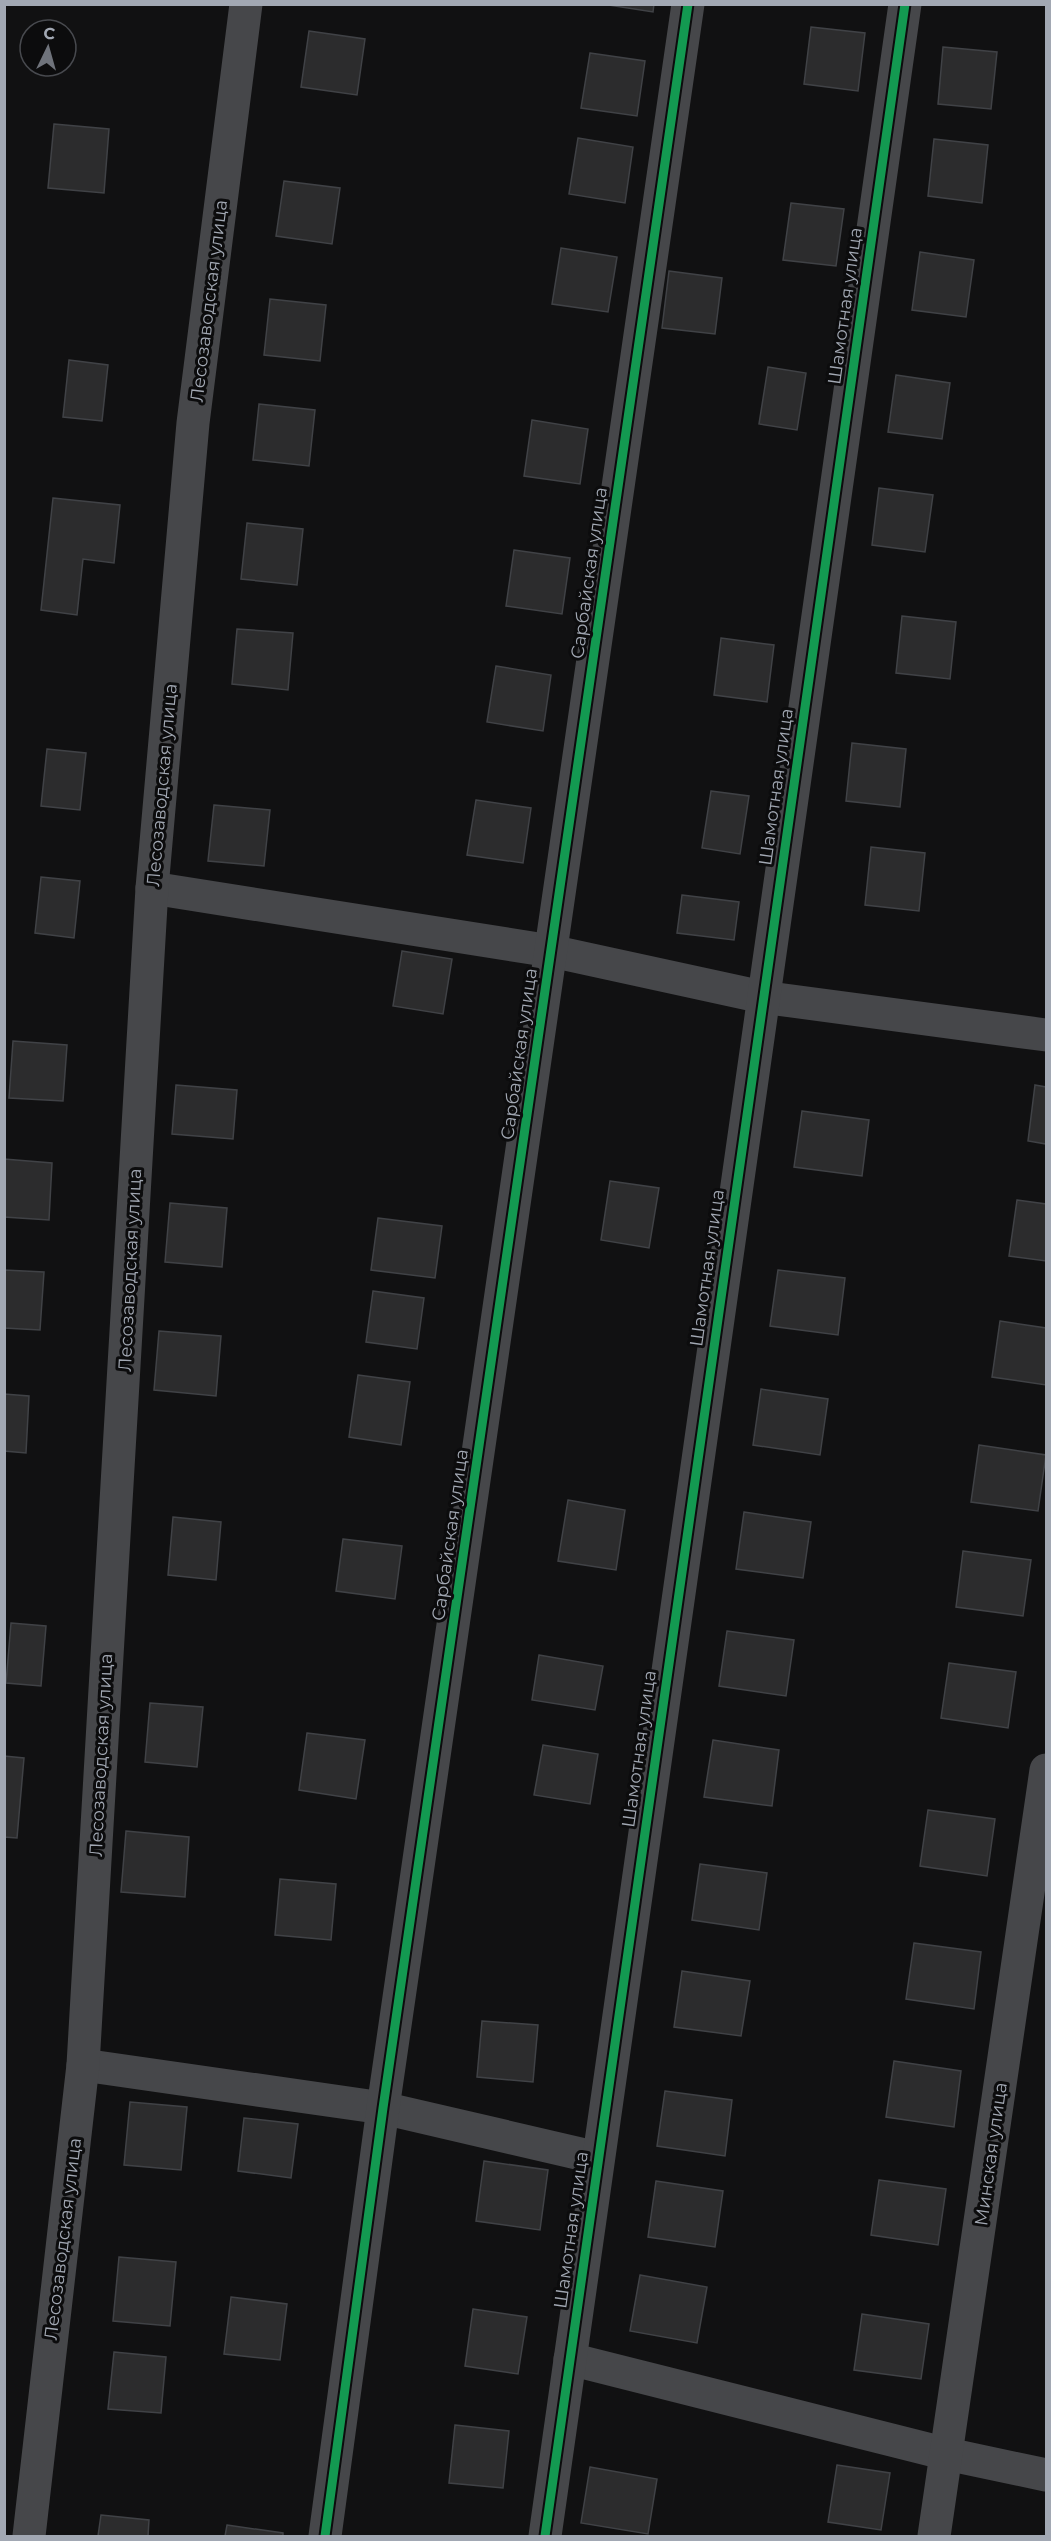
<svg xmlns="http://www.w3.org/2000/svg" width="1051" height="2541" font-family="Montserrat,sans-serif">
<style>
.building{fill:#2c2c2d;stroke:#404246;stroke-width:1.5}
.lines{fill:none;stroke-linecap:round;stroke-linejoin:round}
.minor{stroke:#46474a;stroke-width:33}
.cycleway-casing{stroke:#0c0c0d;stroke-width:13}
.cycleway{stroke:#139951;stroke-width:9}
.labels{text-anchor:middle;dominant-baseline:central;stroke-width:6;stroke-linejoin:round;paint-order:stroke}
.street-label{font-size:18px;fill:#a2a8b3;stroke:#0c0c0d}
</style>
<rect width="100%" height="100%" fill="#111112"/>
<!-- building -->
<g class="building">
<path d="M 602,4 L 654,4 L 653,12 Z"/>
<path d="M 811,27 L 865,33 L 858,91 L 804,84 Z"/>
<path d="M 309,31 L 365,39 L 357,95 L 301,87 Z"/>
<path d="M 943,47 L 997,52 L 991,109 L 938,104 Z"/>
<path d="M 590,53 L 645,61 L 637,116 L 581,108 Z"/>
<path d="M 54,124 L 109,129 L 104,193 L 48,188 Z"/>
<path d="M 578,138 L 633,147 L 625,203 L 569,194 Z"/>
<path d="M 934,139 L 988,145 L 982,203 L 928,196 Z"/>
<path d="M 284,181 L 340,188 L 332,244 L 276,236 Z"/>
<path d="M 791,203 L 844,209 L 836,266 L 783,260 Z"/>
<path d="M 561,248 L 617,257 L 608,312 L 552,304 Z"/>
<path d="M 920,252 L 974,260 L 966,317 L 912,310 Z"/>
<path d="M 669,271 L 722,278 L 715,334 L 662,328 Z"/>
<path d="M 270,299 L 326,305 L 320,361 L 264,355 Z"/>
<path d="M 69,360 L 108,365 L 102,421 L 63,417 Z"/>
<path d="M 768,367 L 806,373 L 797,430 L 759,424 Z"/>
<path d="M 896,375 L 950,383 L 942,439 L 888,432 Z"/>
<path d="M 259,404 L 315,410 L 309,466 L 253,460 Z"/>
<path d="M 532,420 L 588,429 L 580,484 L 524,476 Z"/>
<path d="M 879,488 L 933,495 L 925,552 L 872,545 Z"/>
<path d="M 53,498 L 120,505 L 114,563 L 83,559 L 77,615 L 41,610 Z"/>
<path d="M 247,523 L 303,529 L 297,585 L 241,579 Z"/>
<path d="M 514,550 L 570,558 L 562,614 L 506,606 Z"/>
<path d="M 902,616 L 956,622 L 950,679 L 896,673 Z"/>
<path d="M 237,629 L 293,633 L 288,690 L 232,684 Z"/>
<path d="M 721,638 L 774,645 L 767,702 L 714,695 Z"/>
<path d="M 496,666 L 551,675 L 543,731 L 487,722 Z"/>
<path d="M 852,743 L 906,749 L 900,807 L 846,801 Z"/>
<path d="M 47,749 L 86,753 L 80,810 L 41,806 Z"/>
<path d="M 711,791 L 749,796 L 740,854 L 702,848 Z"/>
<path d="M 476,800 L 531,808 L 523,863 L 467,855 Z"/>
<path d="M 214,805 L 270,810 L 264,866 L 208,861 Z"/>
<path d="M 871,847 L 925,853 L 919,911 L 865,905 Z"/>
<path d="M 41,877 L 80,881 L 74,938 L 35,933 Z"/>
<path d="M 682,895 L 739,902 L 734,940 L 677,933 Z"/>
<path d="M 402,951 L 452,959 L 443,1014 L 393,1006 Z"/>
<path d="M 13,1041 L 67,1045 L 63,1101 L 9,1098 Z"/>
<path d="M 176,1085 L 237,1090 L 233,1139 L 172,1134 Z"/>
<path d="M 1035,1085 L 1046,1087 L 1046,1144 L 1028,1141 Z"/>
<path d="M 802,1111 L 869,1120 L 862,1176 L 794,1167 Z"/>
<path d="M 4,1159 L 52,1163 L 49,1220 L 4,1217 Z"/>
<path d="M 610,1181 L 659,1188 L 649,1248 L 601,1240 Z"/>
<path d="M 1017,1200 L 1046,1204 L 1046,1261 L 1009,1256 Z"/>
<path d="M 170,1203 L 227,1208 L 222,1267 L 165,1262 Z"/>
<path d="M 378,1218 L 442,1226 L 435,1278 L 371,1270 Z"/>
<path d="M 4,1270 L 44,1272 L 40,1330 L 4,1328 Z"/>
<path d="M 778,1270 L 845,1278 L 838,1335 L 770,1326 Z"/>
<path d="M 373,1291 L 424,1298 L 417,1349 L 366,1342 Z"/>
<path d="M 1000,1321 L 1046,1328 L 1046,1385 L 992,1377 Z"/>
<path d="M 159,1331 L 221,1336 L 216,1396 L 154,1390 Z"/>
<path d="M 358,1375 L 410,1382 L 401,1445 L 349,1437 Z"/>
<path d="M 761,1389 L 828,1399 L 820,1455 L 753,1445 Z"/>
<path d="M 4,1394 L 29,1396 L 26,1453 L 4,1451 Z"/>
<path d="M 979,1445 L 1046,1455 L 1038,1511 L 971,1502 Z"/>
<path d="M 568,1500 L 625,1510 L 616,1570 L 558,1561 Z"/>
<path d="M 744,1512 L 811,1522 L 803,1578 L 736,1569 Z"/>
<path d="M 173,1517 L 221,1522 L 216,1580 L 168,1575 Z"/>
<path d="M 343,1539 L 402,1546 L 395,1599 L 336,1591 Z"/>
<path d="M 963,1551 L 1031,1560 L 1023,1616 L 956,1607 Z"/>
<path d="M 11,1623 L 46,1626 L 41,1686 L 6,1683 Z"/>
<path d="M 727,1631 L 794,1640 L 786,1696 L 719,1686 Z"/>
<path d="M 539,1655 L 603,1666 L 595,1710 L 532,1700 Z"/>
<path d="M 949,1663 L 1016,1672 L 1008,1728 L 941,1718 Z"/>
<path d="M 150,1703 L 203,1707 L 197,1767 L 145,1762 Z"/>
<path d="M 307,1733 L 365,1740 L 356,1799 L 299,1790 Z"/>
<path d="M 713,1740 L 779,1750 L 772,1806 L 704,1797 Z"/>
<path d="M 543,1745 L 598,1754 L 590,1804 L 534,1795 Z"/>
<path d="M 4,1756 L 24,1758 L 17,1838 L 4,1837 Z"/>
<path d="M 928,1810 L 995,1819 L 987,1876 L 920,1866 Z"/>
<path d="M 126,1831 L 189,1837 L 185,1897 L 121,1892 Z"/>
<path d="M 700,1864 L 767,1873 L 759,1930 L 692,1920 Z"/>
<path d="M 280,1879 L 336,1884 L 331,1940 L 275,1935 Z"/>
<path d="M 914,1943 L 981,1952 L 974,2009 L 906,1999 Z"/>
<path d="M 682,1971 L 750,1981 L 741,2036 L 674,2027 Z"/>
<path d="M 482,2021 L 538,2025 L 533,2082 L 477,2077 Z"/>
<path d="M 894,2061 L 961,2071 L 954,2127 L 886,2117 Z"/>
<path d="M 665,2091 L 732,2100 L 725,2156 L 657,2146 Z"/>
<path d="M 130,2102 L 187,2107 L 181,2170 L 124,2165 Z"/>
<path d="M 244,2118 L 298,2124 L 291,2178 L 238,2171 Z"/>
<path d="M 484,2161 L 548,2170 L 540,2230 L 476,2221 Z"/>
<path d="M 879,2180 L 946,2189 L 938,2245 L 871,2235 Z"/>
<path d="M 656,2181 L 723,2191 L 715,2247 L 648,2237 Z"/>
<path d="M 119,2257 L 176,2262 L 170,2326 L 113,2321 Z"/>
<path d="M 640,2275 L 707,2287 L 697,2343 L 630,2331 Z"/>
<path d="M 231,2297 L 287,2304 L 280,2360 L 224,2354 Z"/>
<path d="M 473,2309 L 527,2317 L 518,2374 L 465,2366 Z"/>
<path d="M 862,2314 L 929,2324 L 921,2379 L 854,2370 Z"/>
<path d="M 114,2352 L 166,2357 L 161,2413 L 108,2409 Z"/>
<path d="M 455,2425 L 509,2431 L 503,2488 L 449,2483 Z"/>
<path d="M 837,2465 L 890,2473 L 881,2530 L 828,2522 Z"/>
<path d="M 590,2467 L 657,2479 L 648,2534 L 581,2523 Z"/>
<path d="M 101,2515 L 149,2520 L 148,2536 L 98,2536 Z"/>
<path d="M 227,2525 L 283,2533 L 283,2536 L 225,2536 Z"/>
</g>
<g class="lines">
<!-- minor -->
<g class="minor">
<path d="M 152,888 L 551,951 L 762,997 L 1046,1035"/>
<path d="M 83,2065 L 383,2108 L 598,2158"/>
<path d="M 570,2359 L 947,2454 L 1046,2475"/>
<path d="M 29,2536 L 83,2065 L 152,888 L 193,423 L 246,4"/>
<path d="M 325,2536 L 383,2108 L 688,4"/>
<path d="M 545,2536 L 905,4"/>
<path d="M 934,2536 L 1046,1770"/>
</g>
<defs>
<g id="cycleway">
<path d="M 325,2536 L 383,2108 L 688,4"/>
<path d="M 545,2536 L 905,4"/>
</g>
</defs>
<!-- cycleway casing -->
<use href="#cycleway" class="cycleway-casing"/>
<!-- cycleway -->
<use href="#cycleway" class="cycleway"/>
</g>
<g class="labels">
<!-- street labels -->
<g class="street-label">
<text transform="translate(209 301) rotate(-83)">Лесозаводская улица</text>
<text transform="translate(845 306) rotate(-82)">Шамотная улица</text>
<text transform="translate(589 573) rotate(-82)">Сарбайская улица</text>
<text transform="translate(162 785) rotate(-85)">Лесозаводская улица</text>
<text transform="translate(776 787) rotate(-82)">Шамотная улица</text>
<text transform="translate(519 1054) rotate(-82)">Сарбайская улица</text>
<text transform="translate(707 1268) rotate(-82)">Шамотная улица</text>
<text transform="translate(130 1270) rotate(-87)">Лесозаводская улица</text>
<text transform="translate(450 1535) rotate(-82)">Сарбайская улица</text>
<text transform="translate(639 1749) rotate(-82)">Шамотная улица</text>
<text transform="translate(101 1755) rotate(-87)">Лесозаводская улица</text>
<text transform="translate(991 2154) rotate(-82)">Минская улица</text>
<text transform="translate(571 2230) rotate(-82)">Шамотная улица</text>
<text transform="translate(63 2239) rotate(-83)">Лесозаводская улица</text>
</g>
</g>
<!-- border -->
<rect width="1051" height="2541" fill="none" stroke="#a2a8b3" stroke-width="12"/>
<!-- north arrow -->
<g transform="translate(48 48) rotate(5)"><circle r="28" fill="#0c0c0d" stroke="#484a4f" stroke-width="1.5"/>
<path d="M0-4.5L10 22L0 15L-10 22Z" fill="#6f737b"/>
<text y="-9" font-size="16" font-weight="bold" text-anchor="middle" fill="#a2a8b3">С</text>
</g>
</svg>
